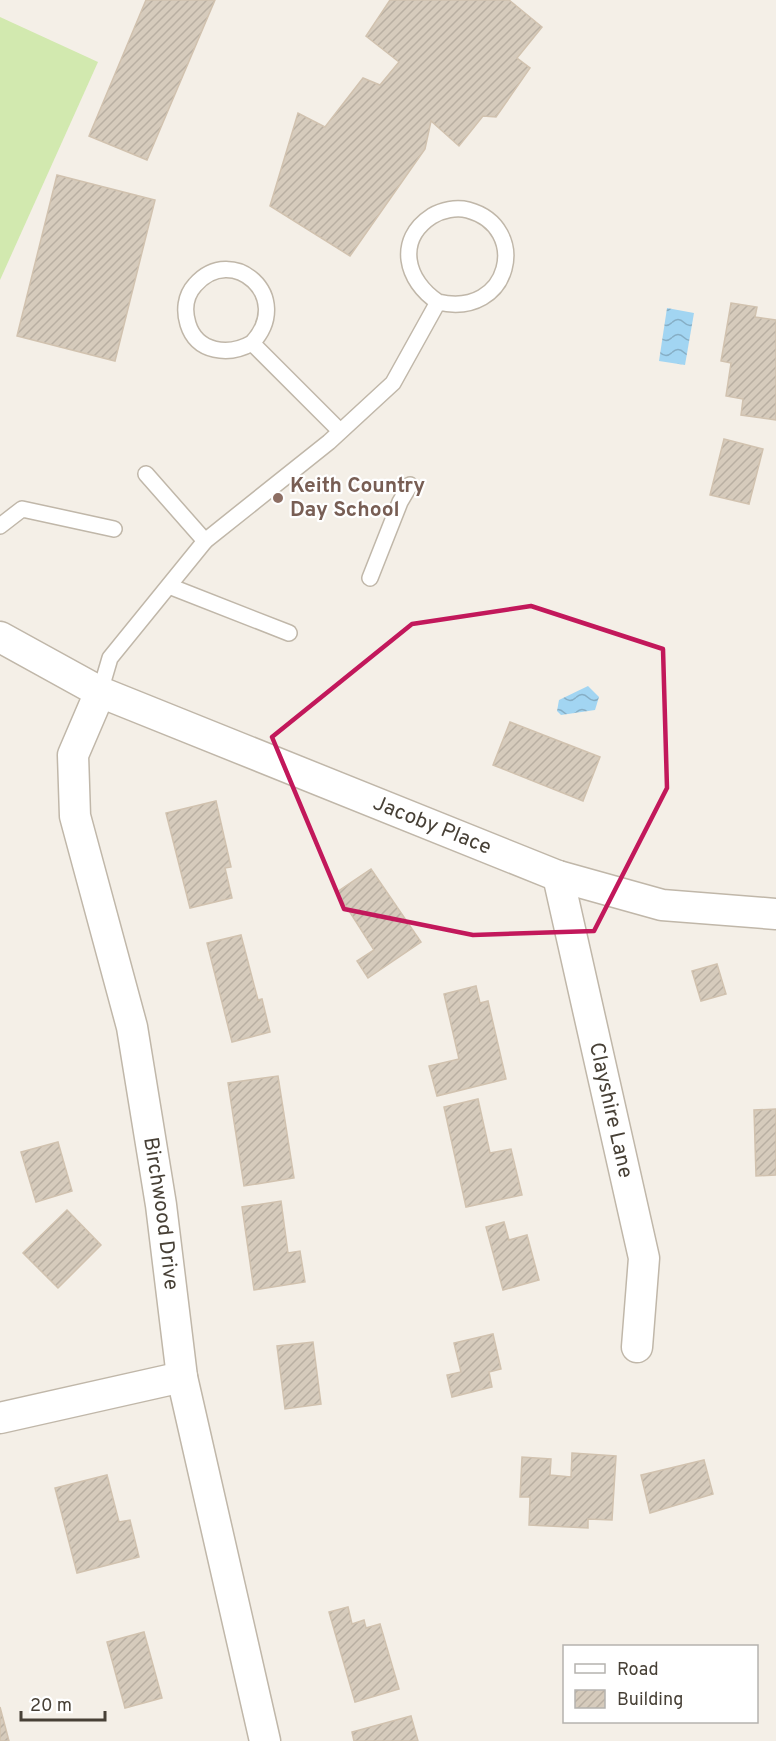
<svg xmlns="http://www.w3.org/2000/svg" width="776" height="1741" font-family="Overpass,sans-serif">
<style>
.garden{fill:#d2e9af}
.water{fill:url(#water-waves)}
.building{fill:url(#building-hatch);stroke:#d1c2af;stroke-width:1.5}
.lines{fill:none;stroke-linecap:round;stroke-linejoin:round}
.service-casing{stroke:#c0b7a9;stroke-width:18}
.minor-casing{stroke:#c0b7a9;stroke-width:33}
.service{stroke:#fff;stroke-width:15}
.minor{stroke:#fff;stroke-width:30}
.marked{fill:none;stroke:#c2185b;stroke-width:4.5;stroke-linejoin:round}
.education-dot{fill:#8d6e63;stroke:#fff;stroke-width:2}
.labels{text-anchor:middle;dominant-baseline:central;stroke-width:4.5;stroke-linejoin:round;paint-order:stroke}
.education-label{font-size:21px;font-weight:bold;fill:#785e54;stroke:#fff;text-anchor:start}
.street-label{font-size:21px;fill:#474036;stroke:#fff}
</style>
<defs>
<pattern id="water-waves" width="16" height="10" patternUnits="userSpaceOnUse" patternTransform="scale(1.5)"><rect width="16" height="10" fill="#a2d5f2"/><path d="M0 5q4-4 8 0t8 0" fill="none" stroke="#86aec5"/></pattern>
<pattern id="building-hatch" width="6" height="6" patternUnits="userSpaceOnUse" patternTransform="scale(1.5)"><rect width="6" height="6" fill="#d6cbbc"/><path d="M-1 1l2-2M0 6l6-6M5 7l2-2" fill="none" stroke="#b9afa2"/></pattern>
</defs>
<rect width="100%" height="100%" fill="#f4efe7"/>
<!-- garden -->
<path class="garden" d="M 0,17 L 98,62 L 0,280 Z"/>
<!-- water -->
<g class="water">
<path d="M 667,308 L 694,313 L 685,365 L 659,361 Z"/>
<path d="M 588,686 L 599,697 L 595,710 L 561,715 L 557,711 L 559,700 Z"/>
</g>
<!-- building -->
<g class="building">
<path d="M 146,0 L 215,0 L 147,160 L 89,136 Z"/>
<path d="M 390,0 L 509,0 L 542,27 L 517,58 L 530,68 L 496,117 L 483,116 L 459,146 L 431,121 L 425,149 L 350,256 L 270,206 L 298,113 L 325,127 L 363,78 L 380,85 L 399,62 L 366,36 Z"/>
<path d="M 57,175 L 155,200 L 115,361 L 17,336 Z"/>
<path d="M 731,303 L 757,307 L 755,317 L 776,320 L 776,420 L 741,415 L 743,399 L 726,396 L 731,363 L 721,361 Z"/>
<path d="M 724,439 L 763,449 L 749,504 L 710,495 Z"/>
<path d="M 510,722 L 600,757 L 583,801 L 493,765 Z"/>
<path d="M 216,801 L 231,867 L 225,868 L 232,898 L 190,908 L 166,813 Z"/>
<path d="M 371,869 L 421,942 L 368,978 L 357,961 L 374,950 L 337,892 Z"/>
<path d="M 241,935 L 258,1000 L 262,999 L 270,1032 L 232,1042 L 207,943 Z"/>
<path d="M 717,964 L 726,994 L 701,1001 L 692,971 Z"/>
<path d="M 476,986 L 480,1003 L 488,1001 L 506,1079 L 437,1096 L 429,1066 L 459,1059 L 444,994 Z"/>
<path d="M 278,1076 L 294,1178 L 244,1186 L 228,1083 Z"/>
<path d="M 478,1099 L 490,1153 L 511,1149 L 522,1195 L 466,1207 L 444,1107 Z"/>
<path d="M 776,1109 L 776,1175 L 756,1176 L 754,1110 Z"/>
<path d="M 58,1142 L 72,1191 L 36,1202 L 21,1152 Z"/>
<path d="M 281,1201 L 288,1253 L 300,1251 L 305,1282 L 254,1290 L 242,1207 Z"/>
<path d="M 67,1210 L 101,1245 L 58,1288 L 23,1253 Z"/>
<path d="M 504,1222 L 509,1240 L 527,1235 L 539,1280 L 503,1290 L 486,1227 Z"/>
<path d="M 493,1334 L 501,1369 L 489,1372 L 492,1387 L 452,1397 L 447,1375 L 461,1372 L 454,1343 Z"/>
<path d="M 313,1342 L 321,1404 L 285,1409 L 277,1346 Z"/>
<path d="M 572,1453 L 616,1456 L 612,1520 L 588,1519 L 588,1528 L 529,1525 L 530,1497 L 520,1497 L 522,1457 L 551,1459 L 550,1475 L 571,1477 Z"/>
<path d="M 704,1460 L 713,1494 L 650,1513 L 641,1475 Z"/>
<path d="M 107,1475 L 119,1522 L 130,1520 L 139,1557 L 77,1573 L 55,1488 Z"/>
<path d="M 348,1607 L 352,1624 L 364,1620 L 366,1628 L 380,1624 L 399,1689 L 355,1702 L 329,1612 Z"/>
<path d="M 144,1632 L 162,1698 L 125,1708 L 107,1642 Z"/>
<path d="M 0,1707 L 9,1741 L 0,1741 Z"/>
<path d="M 411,1716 L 418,1741 L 354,1741 L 352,1732 Z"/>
</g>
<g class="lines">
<defs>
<g id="service">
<path d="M 252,343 C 229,356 197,353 188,324 C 184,311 185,296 195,285 C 232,242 295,297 252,343 L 340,431"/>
<path d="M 146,474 L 205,541"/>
<path d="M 0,526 L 22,509 L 114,529"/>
<path d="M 370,578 L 400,502 L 410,485"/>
<path d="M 169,586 L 289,633"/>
<path d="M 100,692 L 110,658 L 205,541 L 329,442 L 393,383 L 438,302 C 511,319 531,227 468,210 C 456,207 442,210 432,216 C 395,240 406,281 438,302"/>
</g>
<g id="minor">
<path id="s1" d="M 0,637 L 100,692 L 558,876 L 662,905 L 776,914"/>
<path id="s2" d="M 100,692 L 73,755 L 75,816 L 132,1027 L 161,1205 L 182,1377 L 265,1741"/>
<path id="s3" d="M 558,876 L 644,1258 L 637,1347"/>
<path d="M 0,1418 L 182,1377"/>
</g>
</defs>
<!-- service casing -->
<use href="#service" class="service-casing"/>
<!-- minor casing -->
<use href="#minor" class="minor-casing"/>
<!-- service -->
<use href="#service" class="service"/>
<!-- minor -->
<use href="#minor" class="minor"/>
</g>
<!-- marked area -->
<path class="marked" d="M 531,606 L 663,649 L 667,788 L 594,931 L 473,935 L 344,909 L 272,737 L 412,624 Z"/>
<!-- markers -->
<circle class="education-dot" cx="278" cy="498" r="6"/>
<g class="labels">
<!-- education labels -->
<g class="education-label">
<text x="290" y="486">Keith Country<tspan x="290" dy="24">Day School</tspan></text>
</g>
<!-- street labels -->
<g class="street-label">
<text stroke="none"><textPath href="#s1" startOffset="472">Jacoby Place</textPath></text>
<text stroke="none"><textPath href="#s3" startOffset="240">Clayshire Lane</textPath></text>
<text stroke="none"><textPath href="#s2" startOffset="537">Birchwood Drive</textPath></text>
</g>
</g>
<!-- legend -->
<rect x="563" y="1645" width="195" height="78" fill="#ffffff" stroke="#b5b3af" stroke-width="1.5"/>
<rect x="575" y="1664" width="30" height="9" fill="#ffffff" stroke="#b5b3af" stroke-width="1.5"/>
<text x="617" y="1675" font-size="18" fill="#474036">Road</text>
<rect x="575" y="1690" width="30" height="18" fill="url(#building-hatch)" stroke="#b5b3af" stroke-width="1.5"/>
<text x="617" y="1705" font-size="18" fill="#474036">Building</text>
<!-- scale -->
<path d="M21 1711v9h84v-9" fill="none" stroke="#474036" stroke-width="3"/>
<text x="30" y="1711" font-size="18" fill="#474036" stroke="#ffffff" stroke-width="4.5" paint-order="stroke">20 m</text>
</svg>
